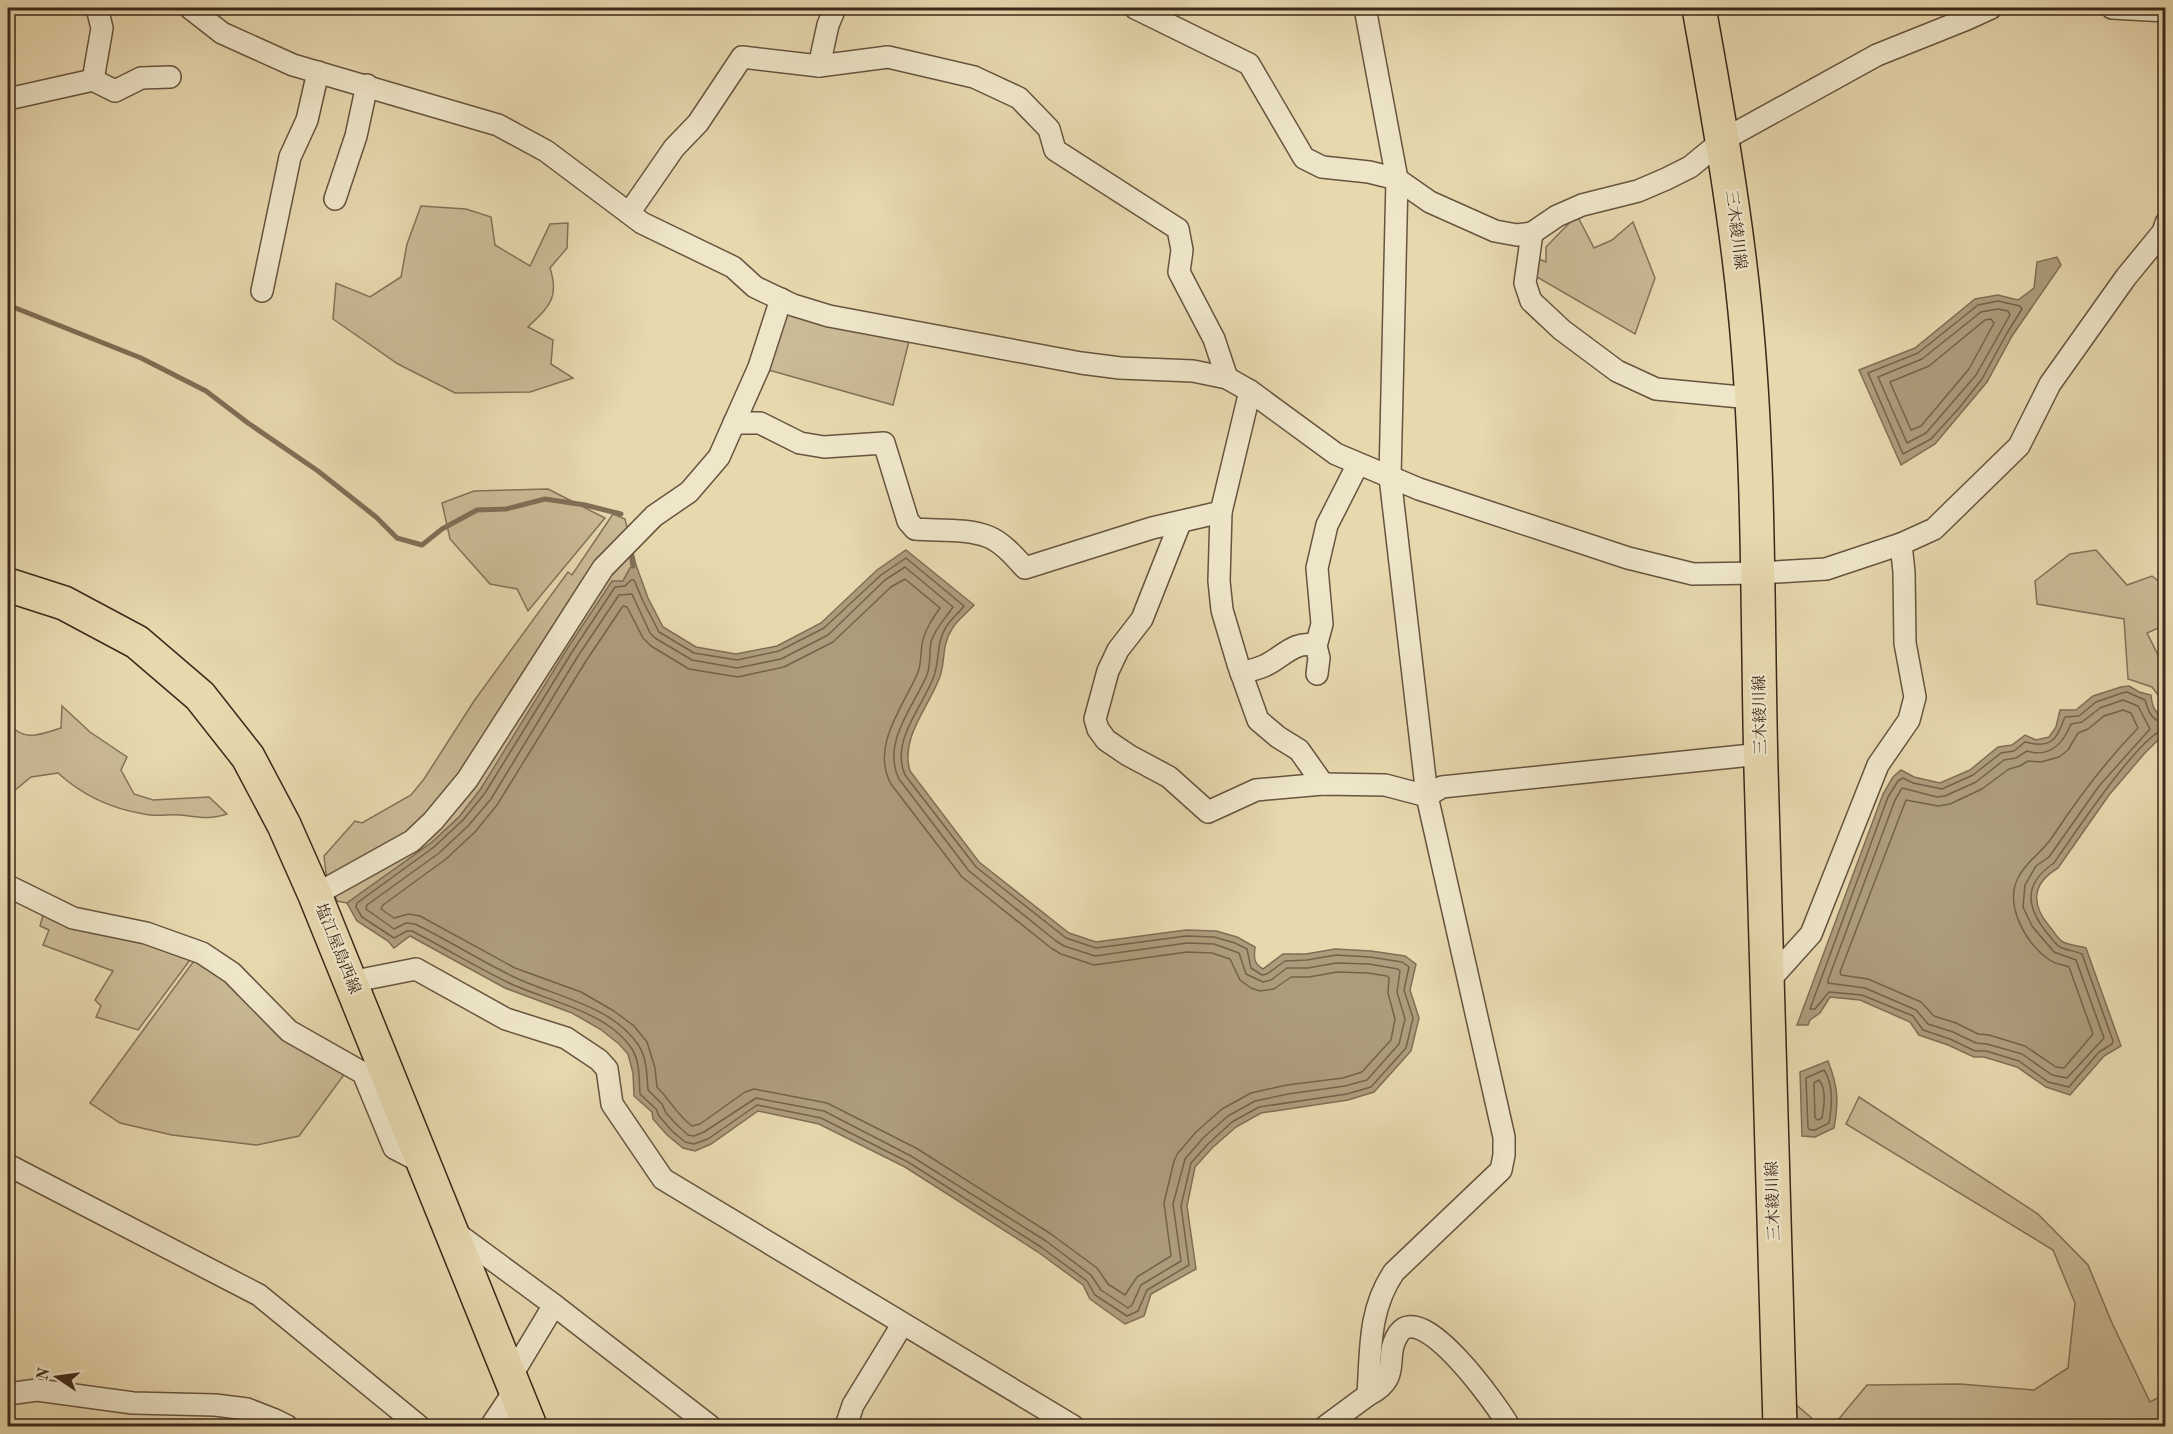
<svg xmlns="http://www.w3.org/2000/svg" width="2173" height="1434" font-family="'Old Standard TT','Noto Serif JP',serif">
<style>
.green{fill:#caba95;stroke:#837158;stroke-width:1.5}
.water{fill:#ad9c7c;stroke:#806e55;stroke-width:1.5}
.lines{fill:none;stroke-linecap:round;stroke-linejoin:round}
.shore{stroke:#74624b;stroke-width:1.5}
.stream{stroke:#806e55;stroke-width:5}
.minor-casing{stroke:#67543f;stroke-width:24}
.primary-casing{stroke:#3c281a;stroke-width:36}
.minor{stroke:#efe6ca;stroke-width:21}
.primary{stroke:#e7d8ae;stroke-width:33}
.labels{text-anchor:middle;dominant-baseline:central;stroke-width:4.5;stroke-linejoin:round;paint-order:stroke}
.street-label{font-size:16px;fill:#3c281a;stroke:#efe6ca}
</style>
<rect width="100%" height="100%" fill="#e7d8ae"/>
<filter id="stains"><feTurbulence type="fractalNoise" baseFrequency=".00333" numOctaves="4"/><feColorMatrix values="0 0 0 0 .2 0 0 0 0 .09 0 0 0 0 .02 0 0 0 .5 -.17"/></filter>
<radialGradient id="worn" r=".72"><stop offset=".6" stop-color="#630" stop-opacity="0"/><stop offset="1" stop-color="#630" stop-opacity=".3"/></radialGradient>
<!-- green -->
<g class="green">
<path d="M 421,206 L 466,209 L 491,217 L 495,245 L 530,266 L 550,224 L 568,223 L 567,248 L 550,268 C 560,299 548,307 528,327 L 553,340 L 551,364 L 573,378 L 530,392 L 455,393 L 398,364 L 333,319 L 336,283 L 370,297 L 401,277 L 407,244 Z"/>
<path d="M 1577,215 L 1594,248 L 1612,240 L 1633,222 L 1655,278 L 1635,334 L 1530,273 L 1537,258 L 1546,262 L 1546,247 Z"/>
<path d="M 790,312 L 910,337 L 893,405 L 765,369 L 785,318 Z"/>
<path d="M 548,489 L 605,518 L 528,611 L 517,589 L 490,584 L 450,539 L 442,503 L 474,491 Z"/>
<path d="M 613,514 L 625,519 L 636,565 L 630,568 L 623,581 L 480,790 L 459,817 L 431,843 L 347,903 L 337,901 L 326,873 L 324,856 L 355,821 L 362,823 L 411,795 L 424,779 L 474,701 L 568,572 L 572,575 Z"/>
<path d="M 2096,550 L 2127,585 L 2152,576 L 2165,586 L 2165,625 L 2147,633 L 2165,669 L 2165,704 L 2152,687 L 2128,679 L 2124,619 L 2037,604 L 2035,581 L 2070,554 Z"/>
<path d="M 62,706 L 90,732 L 127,757 L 121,770 L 134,794 L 153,800 L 209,797 L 227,814 C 208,820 200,817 181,815 C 169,814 156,817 144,814 C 113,809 82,795 58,773 L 31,777 L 8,796 L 8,724 C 27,742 38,735 61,728 Z"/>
<path d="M 44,912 L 193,956 L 138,1030 L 96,1017 L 101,1006 L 95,1000 L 113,971 L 43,945 L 49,930 L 40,926 Z"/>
<path d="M 196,958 L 346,1072 L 299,1136 L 257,1145 L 172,1135 L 120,1123 L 90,1103 Z"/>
<path d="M 1859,1097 L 2038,1214 L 2088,1265 L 2112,1323 L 2150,1402 L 2165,1394 L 2165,1426 L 1833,1426 L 1867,1385 L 1960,1384 L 2034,1390 L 2068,1368 L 2075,1303 L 2053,1250 L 1846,1124 Z"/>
<path d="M 1794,1403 L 1821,1426 L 1795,1426 Z"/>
</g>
<!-- water -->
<g class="water">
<path d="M 2057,257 L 2061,265 L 2012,336 L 1987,382 L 1935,444 L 1901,465 L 1859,370 L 1915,348 L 1975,299 L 1998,295 L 2018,300 L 2034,288 L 2037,262 Z"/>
<path d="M 906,550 L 974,605 C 967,613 957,620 952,629 C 941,645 946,663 939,679 C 928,708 900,738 910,771 L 979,862 L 1069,933 L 1096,942 L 1186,930 L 1216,931 L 1237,937 L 1255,947 C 1254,957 1253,963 1263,969 L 1283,954 L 1306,954 L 1335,949 L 1371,951 L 1405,956 L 1416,964 L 1410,990 L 1419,1018 L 1411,1051 L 1374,1092 L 1348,1100 L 1261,1113 L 1236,1127 L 1212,1148 L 1195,1167 L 1187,1206 L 1196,1269 L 1151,1294 L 1144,1316 L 1125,1324 L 1090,1299 L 1083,1285 L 1038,1252 L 905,1167 L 819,1124 L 758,1111 L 711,1144 L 695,1151 L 683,1148 L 667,1135 L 653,1119 L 652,1112 L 634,1096 L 633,1073 L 628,1054 L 619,1044 L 600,1029 L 572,1013 L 505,988 L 410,936 L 394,948 L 388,941 L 357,921 L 347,903 L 431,843 L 459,817 L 480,790 L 567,649 L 612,581 L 623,581 L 630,568 L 636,565 L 648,598 L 663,627 L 696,647 L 736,654 L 777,646 L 821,623 L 877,570 Z"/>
<path d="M 2129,686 L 2139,692 L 2151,695 C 2152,706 2155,714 2165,718 L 2165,733 L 2144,754 L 2109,795 L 2058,868 C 2031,884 2031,905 2050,927 C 2054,932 2058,939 2063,942 C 2069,945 2079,946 2086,948 L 2121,1046 L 2104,1056 L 2070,1095 L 2046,1087 L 2017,1067 L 1984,1057 L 1974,1057 L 1948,1045 L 1919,1035 L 1910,1022 L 1860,1000 L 1830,997 L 1820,1013 L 1810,1020 L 1808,1025 L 1797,1025 L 1883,794 L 1893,777 L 1901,770 L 1914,777 L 1940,783 L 1970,770 L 1998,747 L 2012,745 L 2025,735 L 2036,740 L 2049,737 L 2056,727 L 2060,710 L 2076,710 L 2093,696 L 2121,687 Z"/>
<path d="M 1828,1061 C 1838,1087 1839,1101 1834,1128 L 1815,1137 L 1802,1136 L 1800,1072 Z"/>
</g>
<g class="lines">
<!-- shore -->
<g class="shore">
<path d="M 1998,301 L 2020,306 L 2022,309 L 2007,333 L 1982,379 L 1960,407 L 1931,439 L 1903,454 L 1868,373 L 1918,353 L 1978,305 Z"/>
<path d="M 1998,309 L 2008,311 L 2010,315 L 1976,375 L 1926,433 L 1907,443 L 1878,377 L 1922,359 L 1981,312 Z"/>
<path d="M 1991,319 L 1994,323 L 1969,369 L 1921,426 L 1911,430 L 1890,382 L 1929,366 L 1985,320 Z"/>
<path d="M 906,558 L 964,606 C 959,613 951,619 946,627 C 936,643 940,659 934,676 C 923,707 890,740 905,775 L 976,867 L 1066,938 L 1096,948 L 1186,936 L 1214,937 L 1235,943 L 1247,949 L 1251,968 L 1262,975 L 1267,974 L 1285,961 L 1307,960 L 1336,955 L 1370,957 L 1402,962 L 1409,967 L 1404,990 L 1413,1018 L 1406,1048 L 1371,1087 L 1347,1094 L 1259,1107 L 1232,1122 L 1208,1144 L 1191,1163 L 1181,1206 L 1189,1265 L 1147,1290 L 1138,1311 L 1127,1316 L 1095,1295 L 1087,1281 L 1041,1247 L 908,1162 L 821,1118 L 757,1105 L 708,1139 L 694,1144 L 685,1142 L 672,1131 L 659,1116 L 656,1109 L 640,1094 C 639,1079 640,1062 632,1049 C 607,1011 547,1001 509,983 C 476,967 445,948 412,931 L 407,931 L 394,938 L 362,917 L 356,907 L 357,903 L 434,847 L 463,820 L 485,793 L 572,652 L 615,587 L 625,586 L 631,580 L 634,580 L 643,601 L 659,632 L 694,653 L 737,660 L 779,651 L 824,628 L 881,575 Z"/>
<path d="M 905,567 L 953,607 C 945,619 935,628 931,642 C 929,653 931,664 927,675 C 914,706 881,743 899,779 L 969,871 L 1056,941 L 1064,946 L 1095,956 L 1187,943 L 1214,944 L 1239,953 L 1246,974 L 1263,982 L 1271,980 L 1287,968 L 1308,968 L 1336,963 L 1369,964 L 1398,969 L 1400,971 L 1397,992 L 1405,1019 L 1399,1044 L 1367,1080 L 1345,1086 L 1288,1094 L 1255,1101 L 1228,1116 L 1203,1138 L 1185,1159 L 1173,1204 L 1181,1261 L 1141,1285 L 1132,1305 L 1128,1308 L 1101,1290 L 1091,1275 L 1046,1241 L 911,1156 L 824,1111 L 756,1098 L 704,1132 L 694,1136 L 688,1135 L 677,1125 L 666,1113 L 662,1104 L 648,1090 C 647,1076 647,1059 639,1046 C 613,1005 552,996 512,976 C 479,960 448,940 415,924 L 406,923 L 394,929 L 366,909 L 367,905 L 439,853 L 468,826 L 491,799 L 578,656 L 619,595 L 632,594 L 650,633 L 655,638 L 692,660 L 737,668 L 781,659 L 828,635 L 885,580 Z"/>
<path d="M 905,579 L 940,608 C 933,618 926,628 923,640 C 920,650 922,662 918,672 C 904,706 870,746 891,784 L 962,877 L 1051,948 L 1061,954 L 1094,965 L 1187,952 L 1212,953 L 1230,959 L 1240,980 L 1251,988 L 1260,991 L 1274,989 L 1291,977 L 1309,977 L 1337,972 L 1368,973 L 1387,976 L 1389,978 L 1388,993 L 1395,1019 L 1391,1040 L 1362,1072 L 1343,1078 L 1287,1085 L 1251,1093 L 1222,1109 L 1196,1132 L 1178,1153 L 1174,1161 L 1164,1203 L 1171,1256 L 1137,1277 L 1125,1295 L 1108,1284 L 1097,1268 L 1051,1234 L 916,1148 L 827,1103 L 754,1089 L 745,1092 L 700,1124 L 692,1126 C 677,1115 670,1100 657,1087 L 655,1068 L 647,1042 L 634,1026 L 614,1011 L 581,992 L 515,968 L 420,916 L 409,914 L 394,918 L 381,909 L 383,905 L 446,859 L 475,832 L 497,805 L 586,661 L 623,606 L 627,607 L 643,638 L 651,646 L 689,669 L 738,677 L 784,667 L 833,642 L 891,587 Z"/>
<path d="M 2123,700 L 2138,706 L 2150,729 L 2099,786 L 2049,857 L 2036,866 L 2025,885 L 2023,907 L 2032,926 L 2054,952 L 2076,960 L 2104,1038 L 2067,1078 L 2052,1075 L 2022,1054 L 1987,1044 L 1976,1043 L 1953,1032 L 1928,1024 L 1916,1010 L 1865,988 L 1828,983 L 1828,980 L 1895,800 L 1902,788 L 1937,797 L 1945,796 L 1976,782 L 2004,760 L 2016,758 L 2027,751 C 2049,758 2063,744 2071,724 L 2082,722 L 2100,708 Z"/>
<path d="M 2123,710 L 2131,713 L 2138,728 C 2106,761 2078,798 2053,836 C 2042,853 2027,860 2018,878 C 2004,905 2026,943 2048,959 C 2054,964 2062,964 2069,967 L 2093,1034 L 2064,1068 L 2056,1067 L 2025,1046 L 1989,1035 L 1978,1034 L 1956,1023 L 1934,1016 L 1921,1002 L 1868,979 L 1841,975 L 1840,972 L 1906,800 L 1938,806 L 1950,804 L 1982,789 L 2009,769 L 2020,766 L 2028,761 L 2041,762 L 2059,757 L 2068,750 L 2078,733 L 2088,729 L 2104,716 Z"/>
<path d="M 2166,723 C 2152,722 2148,711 2145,700 L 2127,692 L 2122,693 L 2096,702 L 2079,716 L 2065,717 C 2056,740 2052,749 2025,742 L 2014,751 L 2001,753 L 1973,775 L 1942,789 L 1913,783 L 1903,778 L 1898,781 L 1888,797 L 1810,1009 L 1815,1009 L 1829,992 L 1862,995 L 1913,1016 L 1923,1030 L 1950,1039 L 1975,1051 L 1986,1051 L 2019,1061 L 2048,1082 L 2069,1087 L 2099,1052 L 2112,1044 L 2113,1041 L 2082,954 C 2075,951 2066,950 2060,947 C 2055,944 2051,937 2047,933 C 2025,906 2024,883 2054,863 C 2071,839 2141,732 2166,729"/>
<path d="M 1824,1070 C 1834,1085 1832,1105 1829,1123 L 1815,1130 L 1810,1130 L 1808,1128 L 1806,1078 Z"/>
<path d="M 1819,1080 C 1827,1090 1824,1106 1822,1118 L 1818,1120 L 1815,1118 L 1814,1083 Z"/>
</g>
<!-- stream -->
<g class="stream">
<path d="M 8,305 L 141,358 L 206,391 L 248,423 L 318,471 L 376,517 L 397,538 L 422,545 L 442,529 L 477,510 L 506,509 L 545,499 L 585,505 L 621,514"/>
<path d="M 630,547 L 633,566"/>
</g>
<defs>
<g id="minor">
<path d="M 190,8 L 222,33 L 293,65 L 498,125 L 546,151 L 642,223 L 733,267 L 755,287 L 793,305 L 829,316 L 1081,363 L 1120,368 L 1193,371 L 1227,378 L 1250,391 L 1336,454 L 1419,489 L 1628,558 L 1693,574 L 1759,573 L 1826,569 L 1901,544 L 1934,529 L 2019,446 L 2050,384 L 2126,277 L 2163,232 L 2166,223"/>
<path d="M 1135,8 L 1249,64 L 1304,158 L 1322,167 L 1369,172 L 1397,179 L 1430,202 L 1495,231 L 1517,235 L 1532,233 L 1557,216 L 1582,205 L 1638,191 L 1666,179 L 1690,167 L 1723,140 L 1877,55 L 1967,19 L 1991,8"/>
<path d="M 2112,8 L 2166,11"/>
<path d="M 819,66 L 828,25 L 835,8"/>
<path d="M 93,80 L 102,28 L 97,8"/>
<path d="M 8,99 L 93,80 L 115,91 L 141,78 L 170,77"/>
<path d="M 335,199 L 356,136 L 367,85"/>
<path d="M 629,213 L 674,148 L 698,123 L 742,57 L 819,66 L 888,57 L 974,77 L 1019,98 L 1049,129 L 1055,150 L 1178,229 L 1182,250 L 1179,272 L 1214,339 L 1227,378"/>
<path d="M 1532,233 L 1525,283 L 1531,301 L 1562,330 L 1617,371 L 1656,389 L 1751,398"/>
<path d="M 262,291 L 290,157 L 307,120 L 318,72"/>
<path d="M 1250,391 L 1221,512 L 1219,581 L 1222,610 L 1238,664 L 1258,720 L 1278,737 L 1299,750 L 1323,784"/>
<path d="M 734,423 L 760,423 L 800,443 L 824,447 L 884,443 L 908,521 L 915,529 C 938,531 967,528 989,537 C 1003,543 1015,557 1025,568 L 1152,528 L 1221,512"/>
<path d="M 1180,523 L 1142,619 L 1118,650 L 1108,671 L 1095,719 L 1098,729 L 1106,740 L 1128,755 L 1169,777 L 1208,812 L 1256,790 L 1323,784 L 1385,785 L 1427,796 L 1390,477 L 1397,179 L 1365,8"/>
<path d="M 1316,646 L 1322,624 L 1317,568 L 1327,525 L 1358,464"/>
<path d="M 1241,673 C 1248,671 1257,669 1264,666 C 1282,658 1295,639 1316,646 L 1319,658 L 1317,674"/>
<path d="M 8,886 L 73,918 L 146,933 L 202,953 L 232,973 L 289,1031 L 363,1073 L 394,1148 L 423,1163"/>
<path d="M 315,895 L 412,841 L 433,821 L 467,780 L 603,568 L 654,516 L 689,492 L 719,457 L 759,367 L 781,299"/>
<path d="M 350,982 L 416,969 L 506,1019 L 566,1038 L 599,1060 L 607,1069 L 612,1104 L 663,1179 L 1073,1426"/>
<path d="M 1768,982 L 1811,934 L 1878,765 L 1909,720 L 1915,697 L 1905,643 L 1904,572 L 1901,544"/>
<path d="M 8,1165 L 259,1295 L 419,1426"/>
<path d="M 452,1230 L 554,1305 L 710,1426"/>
<path d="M 510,1378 L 554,1305"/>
<path d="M 8,1394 L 37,1390 L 133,1403 L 215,1405 L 247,1409 L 275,1420 L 287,1426"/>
<path d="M 1368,1395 C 1404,1377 1382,1357 1399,1333 C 1423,1300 1498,1407 1509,1426"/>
<path d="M 491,1426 L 515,1390"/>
<path d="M 846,1426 L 853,1405 L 902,1325"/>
<path d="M 1326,1426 L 1368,1395 C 1371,1351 1368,1310 1394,1272 L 1501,1170 L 1504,1155 L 1504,1137 L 1427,796 L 1442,787 L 1761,754"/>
</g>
<g id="primary">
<path d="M 1699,8 C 1717,108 1735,209 1745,311 C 1760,463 1757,616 1761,769 C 1768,988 1774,1207 1780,1426"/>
<path d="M 8,585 L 64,603 L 137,642 L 200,696 L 248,757 L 284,825 L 315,895 L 530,1426"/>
</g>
</defs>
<!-- minor casing -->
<use href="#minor" class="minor-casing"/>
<!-- primary casing -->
<use href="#primary" class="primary-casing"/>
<!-- minor -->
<use href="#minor" class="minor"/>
<!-- primary -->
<use href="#primary" class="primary"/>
</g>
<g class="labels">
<!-- street labels -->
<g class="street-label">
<text transform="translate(1735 230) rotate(83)">三木綾川線</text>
<text transform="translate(1761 715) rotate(-91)">三木綾川線</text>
<text transform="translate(337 949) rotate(68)">塩江屋島西線</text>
<text transform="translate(1774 1201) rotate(-92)">三木綾川線</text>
</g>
</g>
<!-- margin -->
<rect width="2173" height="1434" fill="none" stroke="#e7d8ae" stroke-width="30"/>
<rect x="9" y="9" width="2155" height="1416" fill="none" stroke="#3c281a" stroke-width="3"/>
<rect x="15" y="15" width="2143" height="1404" fill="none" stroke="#3c281a" stroke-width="1.5"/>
<!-- north arrow -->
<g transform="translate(57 1377) rotate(283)" stroke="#efe6ca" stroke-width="4.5" paint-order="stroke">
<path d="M0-4.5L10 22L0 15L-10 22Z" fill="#3c281a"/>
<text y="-9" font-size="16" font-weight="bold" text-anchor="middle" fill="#3c281a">N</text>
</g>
<rect width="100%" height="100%" filter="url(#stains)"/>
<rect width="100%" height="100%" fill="url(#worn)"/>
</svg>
